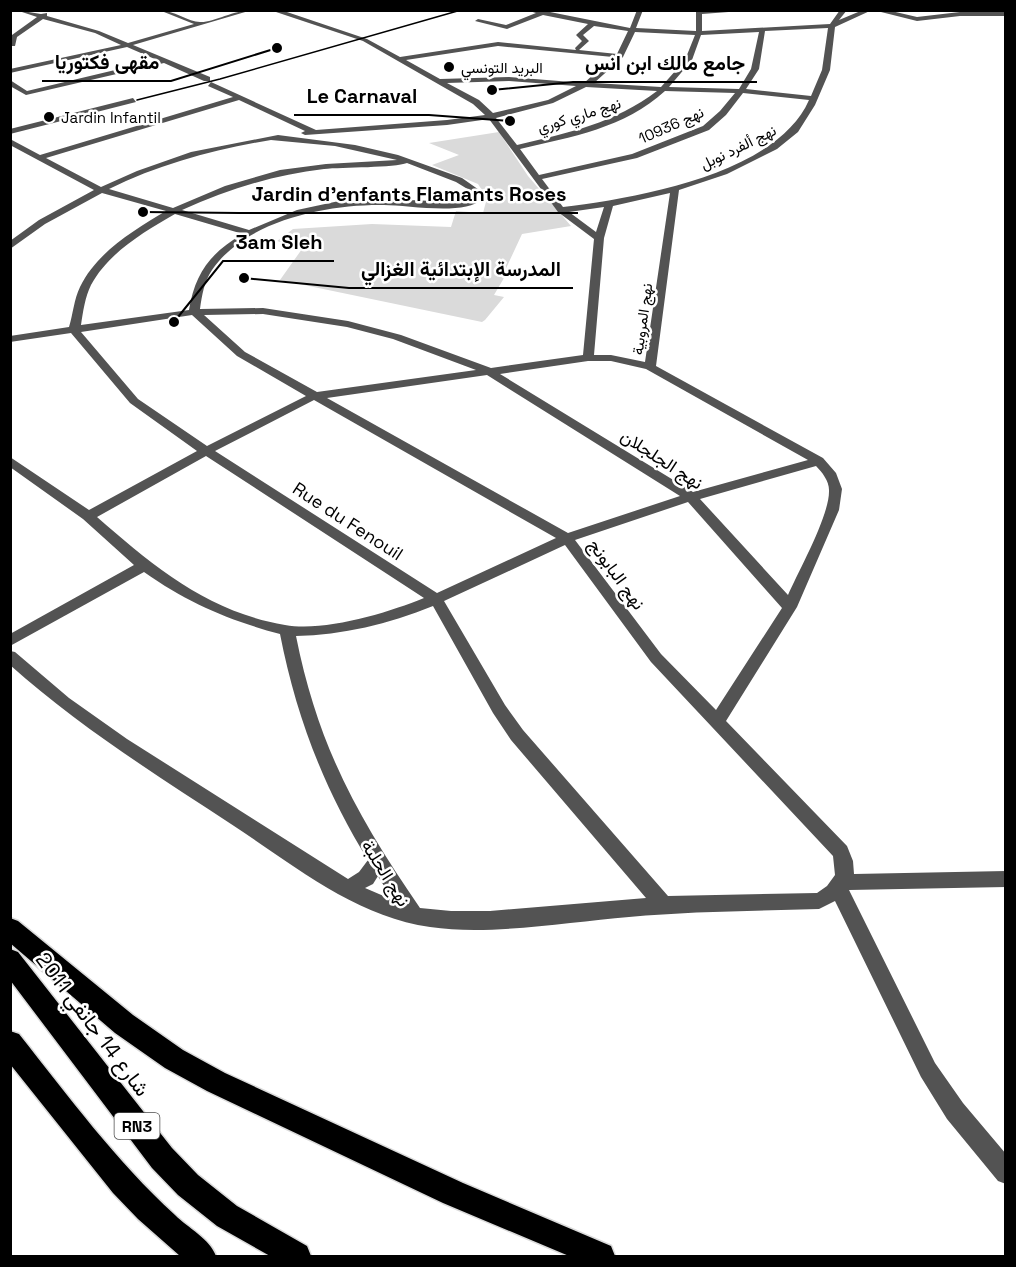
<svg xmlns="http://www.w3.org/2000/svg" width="1016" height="1267" font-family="'Space Grotesk',Vazirmatn,sans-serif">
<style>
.green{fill:#dadada}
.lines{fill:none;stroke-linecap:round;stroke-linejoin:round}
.highway-casing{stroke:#dbdbdb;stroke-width:3}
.minor{fill:#535353;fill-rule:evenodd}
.highway{fill:#000;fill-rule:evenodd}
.tram{stroke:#000;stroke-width:1.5}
.poi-dot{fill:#000;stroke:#fff;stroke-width:2}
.labels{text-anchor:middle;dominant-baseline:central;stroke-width:5;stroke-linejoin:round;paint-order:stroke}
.far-poi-label{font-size:15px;fill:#000;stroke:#fff;text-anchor:start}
.far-street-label{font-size:15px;fill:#000;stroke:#fff}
.shield{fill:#fff;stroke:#4c4c4c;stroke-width:1.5}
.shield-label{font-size:16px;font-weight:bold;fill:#000}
.street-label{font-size:18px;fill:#000;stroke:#fff}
.near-street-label{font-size:21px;fill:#000;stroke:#fff}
.leader{fill:none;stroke:#000;stroke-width:2}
.callout-dot{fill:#000;stroke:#fff;stroke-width:2}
.callout-label{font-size:20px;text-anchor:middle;font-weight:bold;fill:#000;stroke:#fff;stroke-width:5;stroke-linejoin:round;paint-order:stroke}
</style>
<rect width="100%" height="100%" fill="#fff"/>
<!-- green -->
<path class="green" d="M 499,132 L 528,176 L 571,226 L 522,234 L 502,277 L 504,278 L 494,295 L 504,297 L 485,320 L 482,322 L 280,280 L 302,249 L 277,241 L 293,229 L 372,224 L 451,227 L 456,211 L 483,213 L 487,198 L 478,184 L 432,165 L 459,155 L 429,143 Z"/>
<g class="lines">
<defs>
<g id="highway">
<path d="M 10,918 L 18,921 L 133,1015 L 183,1050 L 225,1073 L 463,1183 L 611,1246 L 615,1256 L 569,1256 L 443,1203 L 207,1091 L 165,1068 L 115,1033 L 10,943 Z"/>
<path d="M 10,949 L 18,952 L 172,1148 L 198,1175 L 237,1206 L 307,1246 L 311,1256 L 270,1256 L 217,1226 L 178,1195 L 152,1168 L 10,980 Z"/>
<path d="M 10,1031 L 19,1034 C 69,1097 116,1161 175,1215 C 188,1228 210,1239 216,1256 L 180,1256 L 138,1219 L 113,1193 L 10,1064 Z"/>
</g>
</defs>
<!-- highway casing -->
<use href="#highway" class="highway-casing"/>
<!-- minor -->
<g class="minor">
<path d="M 16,10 L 41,14 L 47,13 L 47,16 L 99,31 L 128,43 L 194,24 L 159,10 C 173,10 189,22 200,22 C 212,23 234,10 252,10 L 133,45 L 210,77 L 210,81 L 204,81 L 164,63 L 26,95 L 10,86 L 10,80 L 27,91 L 157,60 L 127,47 L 10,73 L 10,69 L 121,45 L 95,33 L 43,19 L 17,37 L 15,46 L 11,46 L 12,35 L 37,17 Z"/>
<path d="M 270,10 L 281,10 L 367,39 L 400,57 L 498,42 L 576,50 L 575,48 L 582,41 L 576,35 L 588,24 L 543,15 L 507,29 L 475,21 L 478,19 L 506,25 L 536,13 L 526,10 L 540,10 L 630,28 L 637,10 L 643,10 L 636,28 L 696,31 L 696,10 L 755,10 L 702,14 L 702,31 L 830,24 L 840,10 L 847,10 L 839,20 L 863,10 L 872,10 L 835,27 L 830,70 L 815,105 L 798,132 L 777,149 L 727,174 L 679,190 L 656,366 L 823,458 L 836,473 L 842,489 L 839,510 L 797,607 L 726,721 L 847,846 L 853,861 L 854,874 L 1006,871 L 1006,887 L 849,890 L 935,1063 L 963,1103 L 1006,1154 L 1006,1184 L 998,1181 L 947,1119 L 921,1077 L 835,901 L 819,909 C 756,911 692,911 629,917 C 568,922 490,936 430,927 C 356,917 292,864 231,824 C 155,774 78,726 10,665 L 10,651 L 15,652 L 69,698 L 127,739 L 348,879 L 359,872 L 368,860 C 324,789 296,716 280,634 C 228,620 188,603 144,572 L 10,646 L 10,634 L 134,565 L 83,519 L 10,467 L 10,457 L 89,510 L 197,451 L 130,403 L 71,333 L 10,342 L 10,336 L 69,327 C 73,314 74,299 80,287 C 97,252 134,230 166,211 L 102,193 L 45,224 L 10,249 L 10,241 L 39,220 L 94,190 L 10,145 L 10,139 L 40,155 L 233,97 L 208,86 L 211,82 L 316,130 L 447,120 L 485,115 L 473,104 L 363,41 ZM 594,26 L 628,31 L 617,54 L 579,50 L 589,41 L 583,35 ZM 828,28 L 822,70 L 811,96 L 746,89 L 759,69 L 765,31 ZM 635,32 L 695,35 L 685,60 L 661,87 L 594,83 L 623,57 ZM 759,32 L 751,69 L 739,89 L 669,87 L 692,60 L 701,35 ZM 498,46 L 613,57 L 584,83 L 509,77 L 440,79 L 406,60 ZM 509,81 L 576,86 L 548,100 L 493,113 L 479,100 L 447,83 ZM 586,87 L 657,91 C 615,123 568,133 517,145 L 496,118 L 553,103 ZM 665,91 L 735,93 L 720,111 L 703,126 L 632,154 L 539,175 L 520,149 C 571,137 625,128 665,91 ZM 743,93 L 809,100 C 777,174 636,198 563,207 L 542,179 L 637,158 L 709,130 L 726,115 ZM 239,100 L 305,131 L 301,133 L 305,135 L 447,125 L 489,119 L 558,212 L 594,239 L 583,355 L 491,368 L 401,335 L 348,321 L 263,308 L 200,309 C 202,295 204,282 212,270 C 246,220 328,204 384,205 C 407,205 466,216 482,199 L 482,192 L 462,178 L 398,155 L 355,145 L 278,135 L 191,152 L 137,171 L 101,187 L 46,158 ZM 271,140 L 335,146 L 397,160 L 326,164 L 280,170 L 225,186 L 173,208 L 109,189 C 160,164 215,149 271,140 ZM 407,163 L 456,182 L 474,193 L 474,198 L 469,201 L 458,202 L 384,199 L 339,201 L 297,210 L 249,230 L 182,210 C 228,189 274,175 324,169 C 342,167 395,168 407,163 ZM 670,193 L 645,362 L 611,355 L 594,355 L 604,238 L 613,206 ZM 604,207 L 596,232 L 569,212 ZM 175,214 L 243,234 C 211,252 195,273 189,310 L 81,325 C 83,312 85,297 91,285 C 109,252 144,232 175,214 ZM 263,314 L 347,327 L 393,339 L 476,370 L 317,392 L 245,352 L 204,315 ZM 192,315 L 237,356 L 306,396 L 207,446 L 138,399 L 81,332 ZM 588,361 L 611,361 L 646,369 L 808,460 L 693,492 L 500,374 ZM 487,375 L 680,496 L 568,533 L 327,398 ZM 314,400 L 556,538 L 437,593 L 215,451 ZM 206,456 L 424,598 C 387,613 325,632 285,625 C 208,612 153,566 97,517 ZM 816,466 C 822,472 829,481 829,490 C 830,515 799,570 788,595 L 700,499 ZM 688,502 L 782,608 L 716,710 L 661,654 L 575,540 ZM 565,545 L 651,662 L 833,856 L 835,875 L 827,886 L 817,893 L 668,896 L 523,730 L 505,705 L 444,601 ZM 433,606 L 493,713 L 511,740 L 646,898 L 490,911 L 451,911 L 420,908 C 357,816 318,746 296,636 C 343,635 388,624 433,606 ZM 378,876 L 379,878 L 393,900 L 365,888 L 373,884 Z"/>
<path d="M 873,10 L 887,10 L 917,17 L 960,12 L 1006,12 L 1006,16 L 960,16 L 917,21 Z"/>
<path d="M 133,98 L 136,102 L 10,134 L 10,129 Z"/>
</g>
<!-- highway -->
<use href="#highway" class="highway"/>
<!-- tram -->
<path class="tram" d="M 137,100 L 220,79 L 461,10"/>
</g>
<!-- markers -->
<g class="poi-dot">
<circle cx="449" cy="67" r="6"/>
<circle cx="49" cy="117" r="6"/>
</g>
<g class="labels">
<!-- far-poi labels -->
<g class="far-poi-label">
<text x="461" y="67">البريد التونسي</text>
<text x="61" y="117">Jardin Infantil</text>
</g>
<!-- far-street labels -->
<g class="far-street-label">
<text transform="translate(579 115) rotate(-17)">نهج ماري كوري</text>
<text transform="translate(671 125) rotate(-24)">نهج 10936</text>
<text transform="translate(738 147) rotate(-26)">نهج ألفرد نوبل</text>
<text transform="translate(642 319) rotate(-82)">نهج المروبية</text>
</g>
<!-- shield labels -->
<rect class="shield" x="114.5" y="1113" width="45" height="26" rx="4.5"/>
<g class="shield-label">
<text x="137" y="1126">RN3</text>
</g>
<!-- street labels -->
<g class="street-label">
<text transform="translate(662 459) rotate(33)">نهج الجلجلان</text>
<text transform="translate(348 521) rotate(33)">Rue du Fenouil</text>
<text transform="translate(617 574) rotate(54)">نهج البابونج</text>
<text transform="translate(386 873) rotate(58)">نهج الحلبة</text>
</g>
<!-- near-street labels -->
<g class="near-street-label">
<text transform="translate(93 1024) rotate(53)">شارع 14 جانفي 2011</text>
</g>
</g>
<!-- callouts -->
<path class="leader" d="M277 48L171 81H42M492 90L573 82H757M510 121L429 115H294M143 212L239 213H578M174 322L223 261H334M244 278L349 288H573"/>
<g class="callout-dot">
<circle cx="277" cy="48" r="6"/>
<circle cx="492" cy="90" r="6"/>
<circle cx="510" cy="121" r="6"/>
<circle cx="143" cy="212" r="6"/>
<circle cx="174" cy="322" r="6"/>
<circle cx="244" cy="278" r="6"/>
</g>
<g class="callout-label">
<text x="107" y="69">مقهى فكتوريا</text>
<text x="665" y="70">جامع مالك ابن انس</text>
<text x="362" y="103">Le Carnaval</text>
<text x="409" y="201">Jardin d'enfants Flamants Roses</text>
<text x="279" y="249">3am Sleh</text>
<text x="461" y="276">المدرسة الإبتدائية الغزالي</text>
</g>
<!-- border -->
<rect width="1016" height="1267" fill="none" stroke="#000000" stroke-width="24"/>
</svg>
